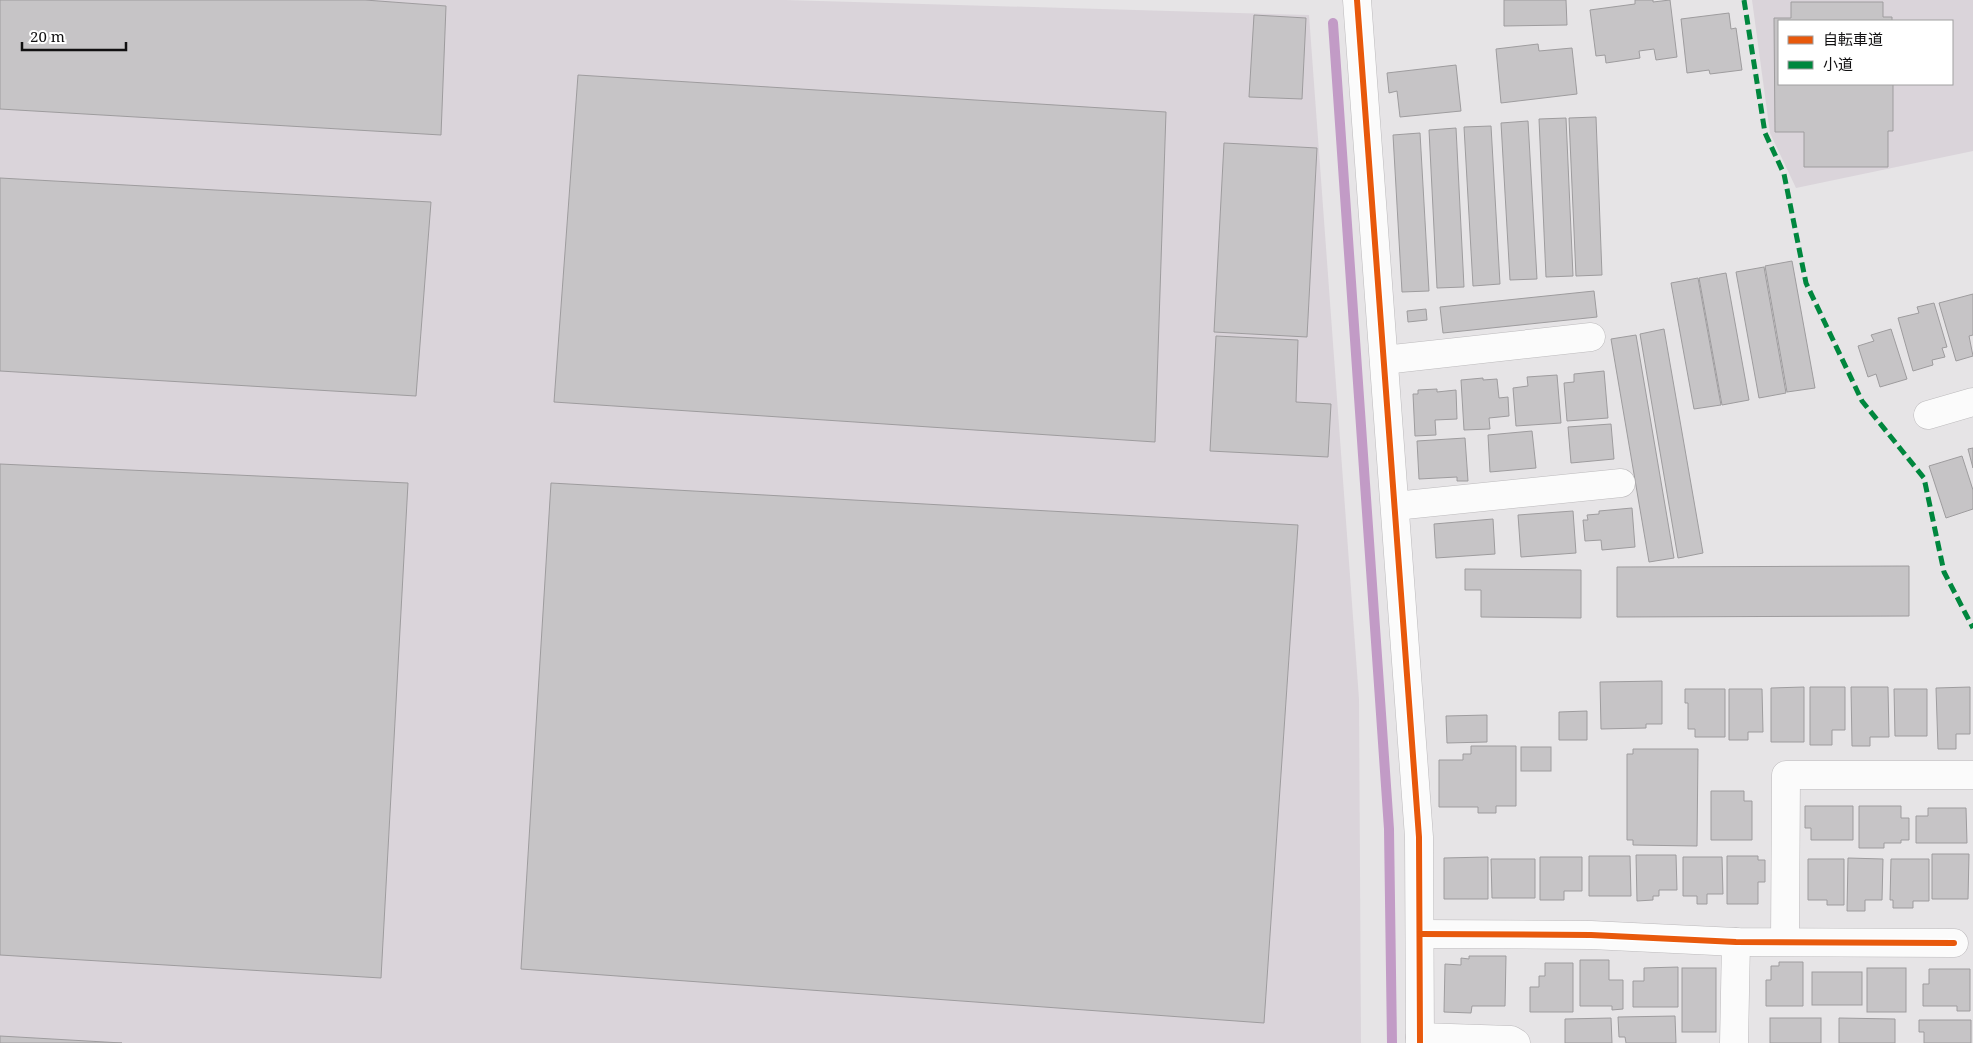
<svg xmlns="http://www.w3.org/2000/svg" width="1973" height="1043" font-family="'Noto Serif','Noto Sans JP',serif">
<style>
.built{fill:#dad4da;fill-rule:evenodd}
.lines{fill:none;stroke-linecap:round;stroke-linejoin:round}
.stream{stroke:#c29bc6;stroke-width:10}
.building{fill:#c6c4c6;stroke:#9e9c9e}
.minor-casing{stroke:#bcbabc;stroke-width:29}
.tertiary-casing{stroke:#bcbabc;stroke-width:29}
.minor{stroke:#fbfbfb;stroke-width:28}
.tertiary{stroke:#fbfbfb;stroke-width:28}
.quiet{stroke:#00873e;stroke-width:5;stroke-dasharray:10 5;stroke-linecap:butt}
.cycleway-casing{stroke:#fff;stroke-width:9}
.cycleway{stroke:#e8590c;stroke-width:6}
</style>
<rect width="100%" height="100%" fill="#e6e4e6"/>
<!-- built -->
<g class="built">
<path d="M 0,0 L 785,0 L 1309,15 L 1359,699 L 1361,1043 L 0,1043 Z"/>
<path d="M 1752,0 L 1973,0 L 1973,151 L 1796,188 L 1770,133 ZM 1779,21 L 1952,21 L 1952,84 L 1779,84 Z"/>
</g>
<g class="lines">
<!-- stream -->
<path class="stream" d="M 1333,23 L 1389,829 L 1392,1043"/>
</g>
<!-- building -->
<g class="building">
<path d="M 0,0 L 365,0 L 446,6 L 441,135 L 0,109 Z"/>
<path d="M 1504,0 L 1566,0 L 1567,25 L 1504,26 Z"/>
<path d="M 1635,0 L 1653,0 L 1653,2 L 1670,0 L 1677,57 L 1656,60 L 1654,49 L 1639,51 L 1640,58 L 1606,63 L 1605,55 L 1596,56 L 1590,10 L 1635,4 Z"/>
<path d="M 1791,2 L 1883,2 L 1883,17 L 1892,17 L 1892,21 L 1779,21 L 1779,84 L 1893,84 L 1893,131 L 1888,131 L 1888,167 L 1804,167 L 1804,132 L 1775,132 L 1774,18 L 1791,18 Z"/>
<path d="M 1729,13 L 1731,29 L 1736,28 L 1742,70 L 1710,74 L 1709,70 L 1687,73 L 1681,19 Z"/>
<path d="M 1254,15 L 1306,18 L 1302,99 L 1249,97 Z"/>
<path d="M 1538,44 L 1539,51 L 1572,48 L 1577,94 L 1501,103 L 1496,49 Z"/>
<path d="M 1456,65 L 1461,111 L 1400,117 L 1397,91 L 1389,93 L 1387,73 Z"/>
<path d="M 578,75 L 1166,112 L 1155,442 L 554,402 Z"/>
<path d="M 1596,117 L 1602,275 L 1576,276 L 1569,118 Z"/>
<path d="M 1566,118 L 1573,276 L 1546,277 L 1539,119 Z"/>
<path d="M 1528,121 L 1537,279 L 1510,280 L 1501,123 Z"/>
<path d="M 1491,126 L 1500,284 L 1473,286 L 1464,127 Z"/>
<path d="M 1456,128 L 1464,287 L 1437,288 L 1429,130 Z"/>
<path d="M 1420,133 L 1429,291 L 1402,292 L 1393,135 Z"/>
<path d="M 1224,143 L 1317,148 L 1307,337 L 1214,332 Z"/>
<path d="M 0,178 L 431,202 L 416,396 L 0,371 Z"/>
<path d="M 1792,261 L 1815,388 L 1787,392 L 1765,266 Z"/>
<path d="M 1764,267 L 1786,393 L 1759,398 L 1736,272 Z"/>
<path d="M 1726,273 L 1749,400 L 1722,405 L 1699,278 Z"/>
<path d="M 1698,278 L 1721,405 L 1694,409 L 1671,283 Z"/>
<path d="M 1594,291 L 1597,317 L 1443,333 L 1440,307 Z"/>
<path d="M 1973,294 L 1973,335 L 1969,336 L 1973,356 L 1956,361 L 1939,303 Z"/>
<path d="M 1934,303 L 1947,347 L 1942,348 L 1945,357 L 1932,360 L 1933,365 L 1913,371 L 1898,318 L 1919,313 L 1917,307 Z"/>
<path d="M 1426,309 L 1427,320 L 1408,322 L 1407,311 Z"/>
<path d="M 1664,329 L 1703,553 L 1678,558 L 1640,334 Z"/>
<path d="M 1891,329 L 1907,379 L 1880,387 L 1876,374 L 1868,377 L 1858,346 L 1874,341 L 1871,335 Z"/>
<path d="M 1636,335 L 1674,558 L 1649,562 L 1611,339 Z"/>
<path d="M 1216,336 L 1298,340 L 1296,402 L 1331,404 L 1328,457 L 1210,451 Z"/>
<path d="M 1604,371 L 1608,418 L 1567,421 L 1564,383 L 1574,382 L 1574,374 Z"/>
<path d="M 1557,375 L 1561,423 L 1516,426 L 1513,388 L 1528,386 L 1527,377 Z"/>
<path d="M 1483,378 L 1483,380 L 1497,379 L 1499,398 L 1508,397 L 1509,416 L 1489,418 L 1490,429 L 1464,430 L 1461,380 Z"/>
<path d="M 1437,389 L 1437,392 L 1456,390 L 1457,419 L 1435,420 L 1436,435 L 1415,436 L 1413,394 L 1418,394 L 1418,390 Z"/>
<path d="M 1611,424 L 1614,459 L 1571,463 L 1568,427 Z"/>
<path d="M 1532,431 L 1536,468 L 1490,472 L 1488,435 Z"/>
<path d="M 1465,438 L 1468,481 L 1457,481 L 1457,477 L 1419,479 L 1417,441 Z"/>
<path d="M 1973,448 L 1973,468 L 1968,449 Z"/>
<path d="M 1962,456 L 1973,490 L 1973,509 L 1946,518 L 1929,466 Z"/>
<path d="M 0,464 L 408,483 L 381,978 L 0,955 Z"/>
<path d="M 551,483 L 1298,525 L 1264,1023 L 521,969 Z"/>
<path d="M 1632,508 L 1635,547 L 1602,550 L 1601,540 L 1585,541 L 1583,520 L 1588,520 L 1587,515 L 1599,514 L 1599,511 Z"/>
<path d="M 1573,511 L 1576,553 L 1521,557 L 1518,515 Z"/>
<path d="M 1493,519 L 1495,554 L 1436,558 L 1434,524 Z"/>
<path d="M 1909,566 L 1909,616 L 1617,617 L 1617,567 Z"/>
<path d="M 1465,569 L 1581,570 L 1581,618 L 1481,617 L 1481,590 L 1465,590 Z"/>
<path d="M 1662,681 L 1662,724 L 1646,724 L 1646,728 L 1601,729 L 1600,682 Z"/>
<path d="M 1804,687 L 1804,742 L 1771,742 L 1771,688 Z"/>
<path d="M 1810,687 L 1845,687 L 1845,730 L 1832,730 L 1832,745 L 1810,745 Z"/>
<path d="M 1851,687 L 1888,687 L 1889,737 L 1870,737 L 1870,746 L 1852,746 Z"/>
<path d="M 1970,687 L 1970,734 L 1956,734 L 1956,749 L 1938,749 L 1936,688 Z"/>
<path d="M 1685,689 L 1725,689 L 1725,737 L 1695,737 L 1695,729 L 1688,729 L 1688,703 L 1685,703 Z"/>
<path d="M 1729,689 L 1762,689 L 1763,732 L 1748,732 L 1748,740 L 1729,740 Z"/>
<path d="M 1894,689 L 1927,689 L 1927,736 L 1895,736 Z"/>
<path d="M 1587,711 L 1587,740 L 1559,740 L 1559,712 Z"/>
<path d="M 1487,715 L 1487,742 L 1447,743 L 1446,716 Z"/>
<path d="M 1471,746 L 1516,746 L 1516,806 L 1496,806 L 1496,813 L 1478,813 L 1478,807 L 1439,807 L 1439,760 L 1463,760 L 1463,754 L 1471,754 Z"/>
<rect x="1521" y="747" width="30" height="24"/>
<path d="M 1633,749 L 1698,749 L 1697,846 L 1633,845 L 1633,840 L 1627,840 L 1627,754 L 1633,754 Z"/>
<path d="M 1711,791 L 1744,791 L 1744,801 L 1752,801 L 1752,840 L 1711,840 Z"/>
<path d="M 1805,806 L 1853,806 L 1853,840 L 1811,840 L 1811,828 L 1805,828 Z"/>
<path d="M 1859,806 L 1901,806 L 1901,818 L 1909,818 L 1909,840 L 1901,840 L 1901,843 L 1884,843 L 1884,848 L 1859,848 Z"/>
<path d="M 1928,808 L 1966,808 L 1967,843 L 1916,843 L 1916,816 L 1928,816 Z"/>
<path d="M 1932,854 L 1969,854 L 1968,899 L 1932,899 Z"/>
<path d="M 1636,855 L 1676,855 L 1677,890 L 1659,890 L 1659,896 L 1653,896 L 1653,900 L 1637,901 Z"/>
<path d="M 1589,856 L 1630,856 L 1631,896 L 1589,896 Z"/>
<path d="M 1727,856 L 1758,856 L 1758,860 L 1765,860 L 1765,882 L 1758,882 L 1758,904 L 1727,904 Z"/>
<path d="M 1488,857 L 1488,899 L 1444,899 L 1444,858 Z"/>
<path d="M 1540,857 L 1582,857 L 1582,891 L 1564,891 L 1564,900 L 1540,900 Z"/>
<path d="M 1683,857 L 1722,857 L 1723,894 L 1707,894 L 1707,904 L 1697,904 L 1697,896 L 1683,896 Z"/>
<path d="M 1848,858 L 1883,859 L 1882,900 L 1865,900 L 1865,911 L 1847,911 Z"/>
<path d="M 1491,859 L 1535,859 L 1535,898 L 1492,898 Z"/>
<path d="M 1808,859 L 1844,859 L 1844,905 L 1827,905 L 1827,900 L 1808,900 Z"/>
<path d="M 1891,859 L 1929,859 L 1929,901 L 1913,901 L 1913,908 L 1893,908 L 1893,900 L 1890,900 Z"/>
<path d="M 1469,956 L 1506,956 L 1505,1006 L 1472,1006 L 1471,1013 L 1444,1012 L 1445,964 L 1461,965 L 1461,958 L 1469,959 Z"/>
<path d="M 1580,960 L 1609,960 L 1609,980 L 1623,980 L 1623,1009 L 1612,1010 L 1612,1006 L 1580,1006 Z"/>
<path d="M 1779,962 L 1803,962 L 1803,1006 L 1766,1006 L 1766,980 L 1771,980 L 1771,966 L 1779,966 Z"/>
<path d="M 1545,963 L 1573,963 L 1573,1012 L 1530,1012 L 1530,987 L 1539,987 L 1539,976 L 1545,976 Z"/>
<path d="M 1678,967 L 1678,1007 L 1633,1007 L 1633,981 L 1644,981 L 1644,968 Z"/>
<rect x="1682" y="968" width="34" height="64"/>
<rect x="1867" y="968" width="39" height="44"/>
<path d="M 1929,969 L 1970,969 L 1970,1011 L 1957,1011 L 1957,1006 L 1923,1006 L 1923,984 L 1929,984 Z"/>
<rect x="1812" y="972" width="50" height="33"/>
<path d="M 1675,1016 L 1676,1043 L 1626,1043 L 1625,1037 L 1619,1037 L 1618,1017 Z"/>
<path d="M 1611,1018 L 1612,1043 L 1565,1043 L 1565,1019 Z"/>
<rect x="1770" y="1018" width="51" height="25"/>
<path d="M 1839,1018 L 1895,1019 L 1895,1043 L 1839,1043 Z"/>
<path d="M 1919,1020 L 1971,1020 L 1971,1043 L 1924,1043 L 1924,1032 L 1919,1032 Z"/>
<path d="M 0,1036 L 122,1043 L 0,1043 Z"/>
</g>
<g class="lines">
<defs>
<g id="minor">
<path d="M 1384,360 L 1591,337"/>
<path d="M 1928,415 L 1973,402"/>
<path d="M 1395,506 L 1621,483"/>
<path d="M 1420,934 L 1591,935 L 1736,942 L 1954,943"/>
<path d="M 1785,941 L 1786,775 L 1972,775"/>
<path d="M 1420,1037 L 1511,1040 L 1516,1043"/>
<path d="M 1734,1043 L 1736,942"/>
</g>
<path id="tertiary" d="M 1357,0 L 1419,837 L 1420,1043"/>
</defs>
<!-- minor casing -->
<use href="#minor" class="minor-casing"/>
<!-- tertiary casing -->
<use href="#tertiary" class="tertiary-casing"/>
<!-- minor -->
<use href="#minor" class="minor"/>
<!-- tertiary -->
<use href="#tertiary" class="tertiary"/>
<!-- quiet -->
<path class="quiet" d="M 1744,0 L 1765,133 L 1784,174 L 1806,283 L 1862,401 L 1924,478 L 1944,572 L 1973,628"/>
<defs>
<g id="cycleway">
<path d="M 1357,0 L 1419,837 L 1420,1043"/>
<path d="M 1420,934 L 1591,935 L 1736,942 L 1954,943"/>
</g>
</defs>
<!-- cycleway casing -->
<use href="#cycleway" class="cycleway-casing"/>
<!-- cycleway -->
<use href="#cycleway" class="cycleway"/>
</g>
<!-- legend -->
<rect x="1778" y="20" width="175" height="65" fill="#ffffff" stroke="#a09fa0"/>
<rect x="1788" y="36" width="25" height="8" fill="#e8590c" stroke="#a09fa0"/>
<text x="1823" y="45" font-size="15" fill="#111011">自転車道</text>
<rect x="1788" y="61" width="25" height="8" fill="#00873e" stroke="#a09fa0"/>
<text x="1823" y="70" font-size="15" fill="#111011">小道</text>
<!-- scale -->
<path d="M22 42v8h104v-8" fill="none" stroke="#111011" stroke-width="2.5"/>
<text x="30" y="42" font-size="15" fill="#111011" stroke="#ffffff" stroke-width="4" paint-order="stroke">20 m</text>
</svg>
